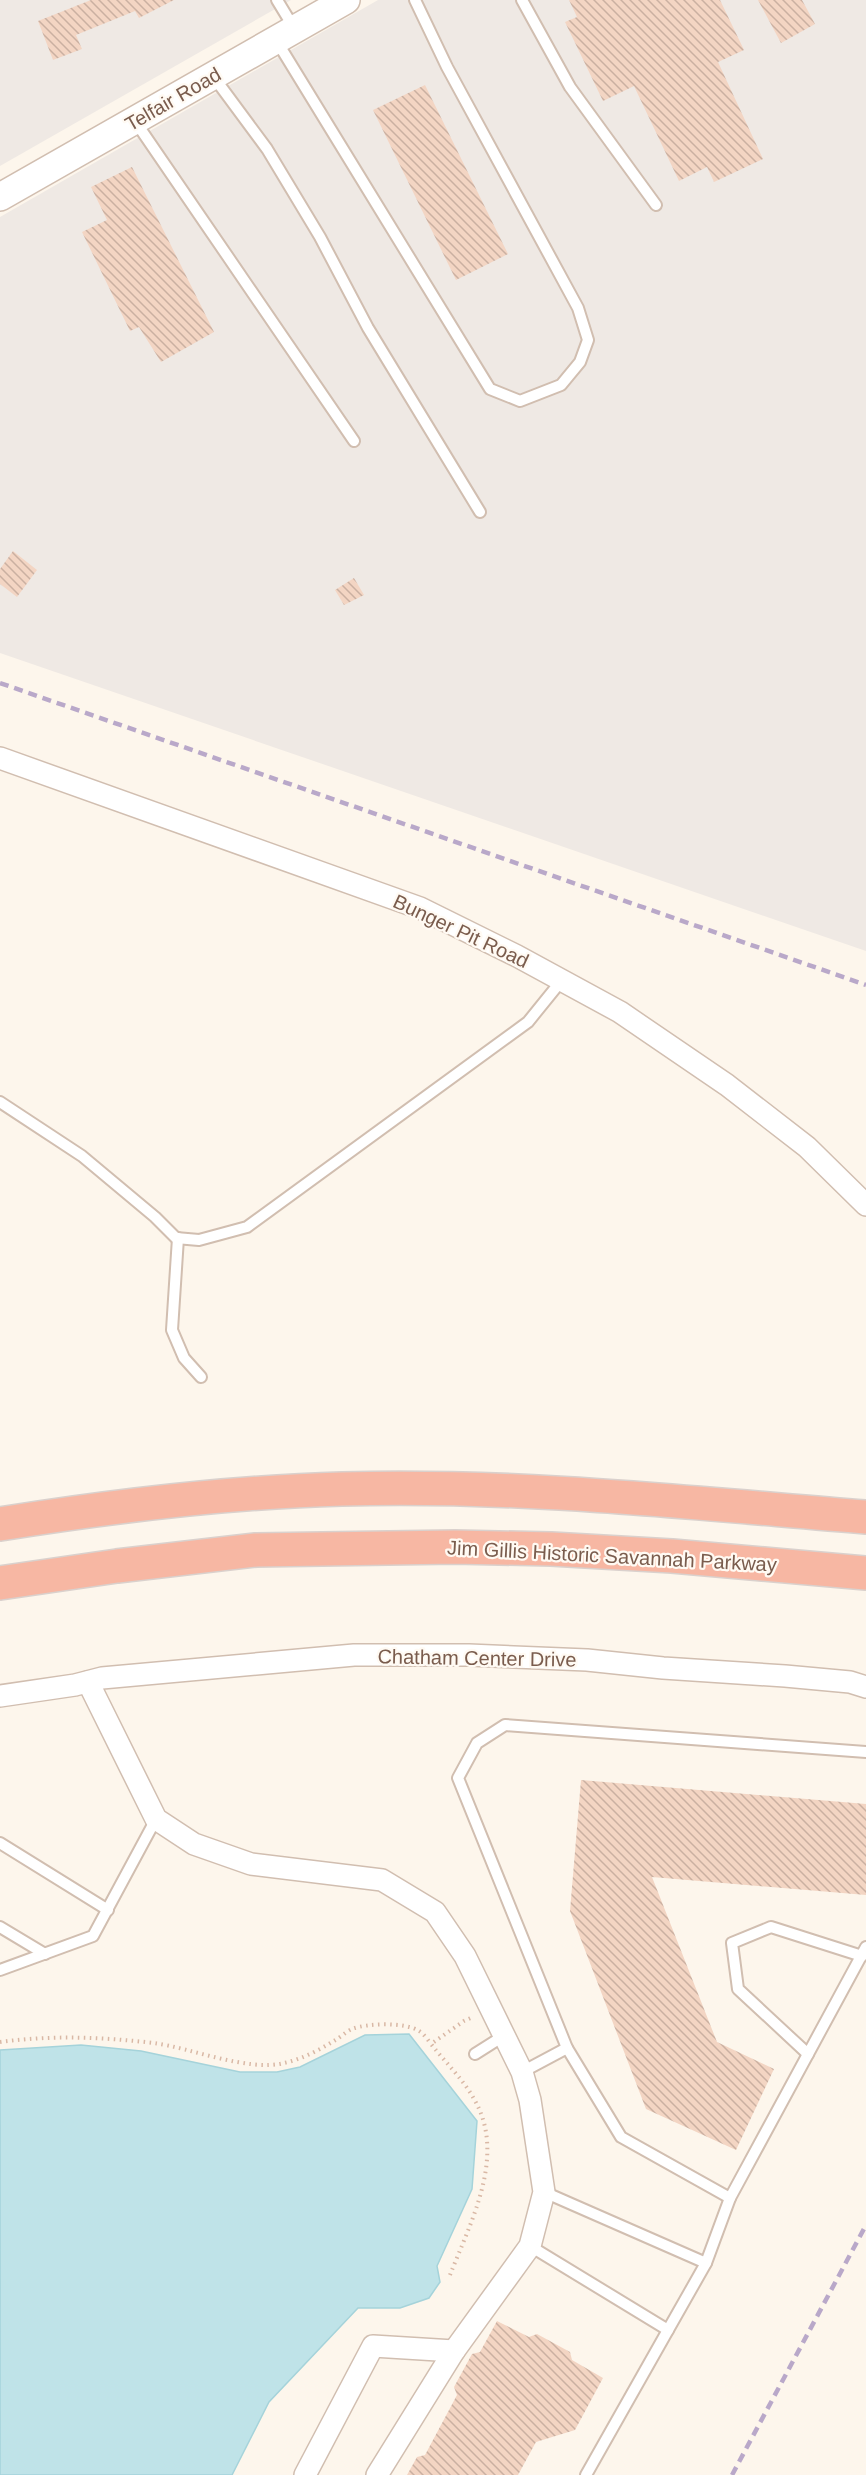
<svg xmlns="http://www.w3.org/2000/svg" width="866" height="2475" font-family="Helvetica,sans-serif">
<style>
.industrial{fill:#efe9e4}
.water{fill:#bfe3e8;stroke:#a5d3da;stroke-width:1.5}
.building{fill:url(#building-back-hatch)}
.lines{fill:none;stroke-linecap:round;stroke-linejoin:round}
.service-casing{stroke:#d1beb0;stroke-width:14}
.minor-casing{stroke:#d1beb0;stroke-width:24}
.tertiary-casing{stroke:#d1beb0;stroke-width:30}
.motorway-casing{stroke:#dad1cd;stroke-width:36}
.path{stroke:#d9b8a5;stroke-width:4;stroke-dasharray:1.5 4.5;stroke-linecap:butt}
.service{stroke:#fff;stroke-width:10}
.minor{stroke:#fff;stroke-width:21}
.tertiary{stroke:#fff;stroke-width:27}
.motorway{stroke:#f7b7a3;stroke-width:33}
.rail{stroke:#b9a8c9;stroke-width:4.5;stroke-dasharray:9 6;stroke-linecap:butt}
.labels{text-anchor:middle;dominant-baseline:central;stroke-width:4.5;stroke-linejoin:round;paint-order:stroke}
.street-label{font-size:20px;fill:#7a5c4d;stroke:#fffaf3}
</style>
<defs>
<pattern id="building-back-hatch" width="6" height="6" patternUnits="userSpaceOnUse" patternTransform="scale(1.5)"><rect width="6" height="6" fill="#f3d5c3"/><path d="M-1 5l2 2M0 0l6 6M5-1l2 2" fill="none" stroke="#cab0a1"/></pattern>
</defs>
<rect width="100%" height="100%" fill="#fdf6ec"/>
<!-- industrial -->
<g class="industrial">
<path d="M 0,0 L 291,0 L 0,166 Z"/>
<path d="M 378,0 L 866,0 L 866,951 L 0,653 L 0,217 Z"/>
</g>
<!-- water -->
<path class="water" d="M 409,2034 L 477,2121 L 472,2189 L 437,2266 L 440,2282 L 429,2298 L 400,2308 L 358,2308 L 269,2402 L 232,2475 L 0,2475 L 0,2050 L 81,2045 L 141,2051 L 240,2072 L 277,2072 L 300,2067 L 365,2035 Z"/>
<!-- building -->
<g class="building">
<path d="M 91,0 L 174,0 L 139,18 L 135,11 L 76,35 L 82,49 L 53,60 L 38,21 Z"/>
<path d="M 569,0 L 720,0 L 744,50 L 718,62 L 763,159 L 714,182 L 707,167 L 679,181 L 634,86 L 603,101 L 565,22 L 577,17 Z"/>
<path d="M 758,0 L 802,0 L 815,24 L 781,43 Z"/>
<path d="M 425,85 L 508,254 L 456,280 L 373,110 Z"/>
<path d="M 132,167 L 214,332 L 161,362 L 139,327 L 130,331 L 82,232 L 107,220 L 91,187 Z"/>
<path d="M 13,551 L 37,570 L 17,597 L 0,584 L 0,569 Z"/>
<path d="M 354,578 L 364,595 L 344,605 L 335,590 Z"/>
<path d="M 581,1780 L 866,1804 L 866,1895 L 652,1877 L 717,2042 L 774,2069 L 736,2150 L 646,2109 L 570,1911 Z"/>
<path d="M 497,2321 L 529,2337 L 537,2334 L 570,2352 L 572,2360 L 603,2378 L 575,2430 L 536,2442 L 518,2475 L 407,2475 L 417,2457 L 425,2455 L 457,2395 L 454,2387 L 472,2354 L 480,2352 Z"/>
</g>
<g class="lines">
<defs>
<g id="service">
<path d="M 277,0 L 294,28"/>
<path d="M 522,0 L 570,87 L 656,205"/>
<path d="M 276,40 L 490,389 L 520,401 L 561,385 L 580,362 L 588,340 L 578,308 L 447,67 L 415,0"/>
<path d="M 213,76 L 267,149 L 320,237 L 368,328 L 480,512"/>
<path d="M 135,121 L 354,441"/>
<path d="M 0,1102 L 82,1156 L 155,1217 L 176,1238 L 199,1240 L 247,1227 L 528,1022 L 562,980"/>
<path d="M 178,1238 L 172,1330 L 184,1358 L 201,1377"/>
<path d="M 0,1843 L 108,1910"/>
<path d="M 0,1927 L 45,1954"/>
<path d="M 0,1970 L 93,1936 L 156,1819"/>
<path d="M 567,2048 L 621,2137 L 730,2198 L 866,1947"/>
<path d="M 475,2054 L 505,2035"/>
<path d="M 808,2054 L 738,1989 L 732,1943 L 771,1927 L 862,1956"/>
<path d="M 522,2072 L 567,2048 L 458,1778 L 477,1743 L 505,1725 L 866,1752"/>
<path d="M 544,2192 L 706,2263"/>
<path d="M 530,2246 L 668,2330 L 586,2475"/>
<path d="M 668,2330 L 706,2263 L 730,2198"/>
</g>
<g id="minor">
<path d="M 0,758 L 420,908 L 517,956 L 620,1012 L 727,1085 L 807,1147 L 866,1205"/>
<path d="M 88,1682 L 156,1819 L 194,1844 L 251,1864 L 382,1880 L 435,1912 L 465,1956 L 522,2072 L 530,2100 L 544,2192 L 530,2246 L 454,2351 L 377,2475"/>
<path d="M 0,1696 L 75,1685 L 102,1678 L 354,1655 L 469,1655 L 587,1660 L 663,1668 L 785,1676 L 850,1682 L 866,1687"/>
<path d="M 305,2475 L 373,2346 L 454,2351"/>
</g>
<path id="tertiary" d="M 0,197 L 346,0"/>
<g id="motorway">
<path d="M 0,1524 C 113,1506 228,1492 342,1489 C 517,1484 692,1503 866,1517"/>
<path d="M 0,1583 L 117,1566 L 256,1550 L 455,1547 L 551,1549 L 672,1556 L 866,1573"/>
</g>
</defs>
<!-- service casing -->
<use href="#service" class="service-casing"/>
<!-- minor casing -->
<use href="#minor" class="minor-casing"/>
<!-- tertiary casing -->
<use href="#tertiary" class="tertiary-casing"/>
<!-- motorway casing -->
<use href="#motorway" class="motorway-casing"/>
<!-- path -->
<g class="path">
<path d="M 0,2042 C 52,2035 102,2037 154,2043 C 191,2048 248,2072 284,2063 C 303,2059 321,2049 337,2039 C 342,2036 347,2031 352,2029 C 367,2023 406,2022 419,2031 C 424,2034 428,2040 431,2044"/>
<path d="M 450,2275 C 471,2221 507,2155 474,2099 C 463,2079 445,2062 431,2044 L 464,2021 L 473,2017"/>
</g>
<!-- service -->
<use href="#service" class="service"/>
<!-- minor -->
<use href="#minor" class="minor"/>
<!-- tertiary -->
<use href="#tertiary" class="tertiary"/>
<!-- motorway -->
<use href="#motorway" class="motorway"/>
<!-- rail -->
<g class="rail">
<path d="M 0,683 L 866,985"/>
<path d="M 732,2475 L 866,2225"/>
</g>
</g>
<g class="labels">
<!-- street labels -->
<g class="street-label">
<text transform="translate(173 99) rotate(-30)">Telfair Road</text>
<text transform="translate(461 931) rotate(25)">Bunger Pit Road</text>
<text transform="translate(612 1556) rotate(3)">Jim Gillis Historic Savannah Parkway</text>
<text transform="translate(477 1658) rotate(1)">Chatham Center Drive</text>
</g>
</g>
</svg>
